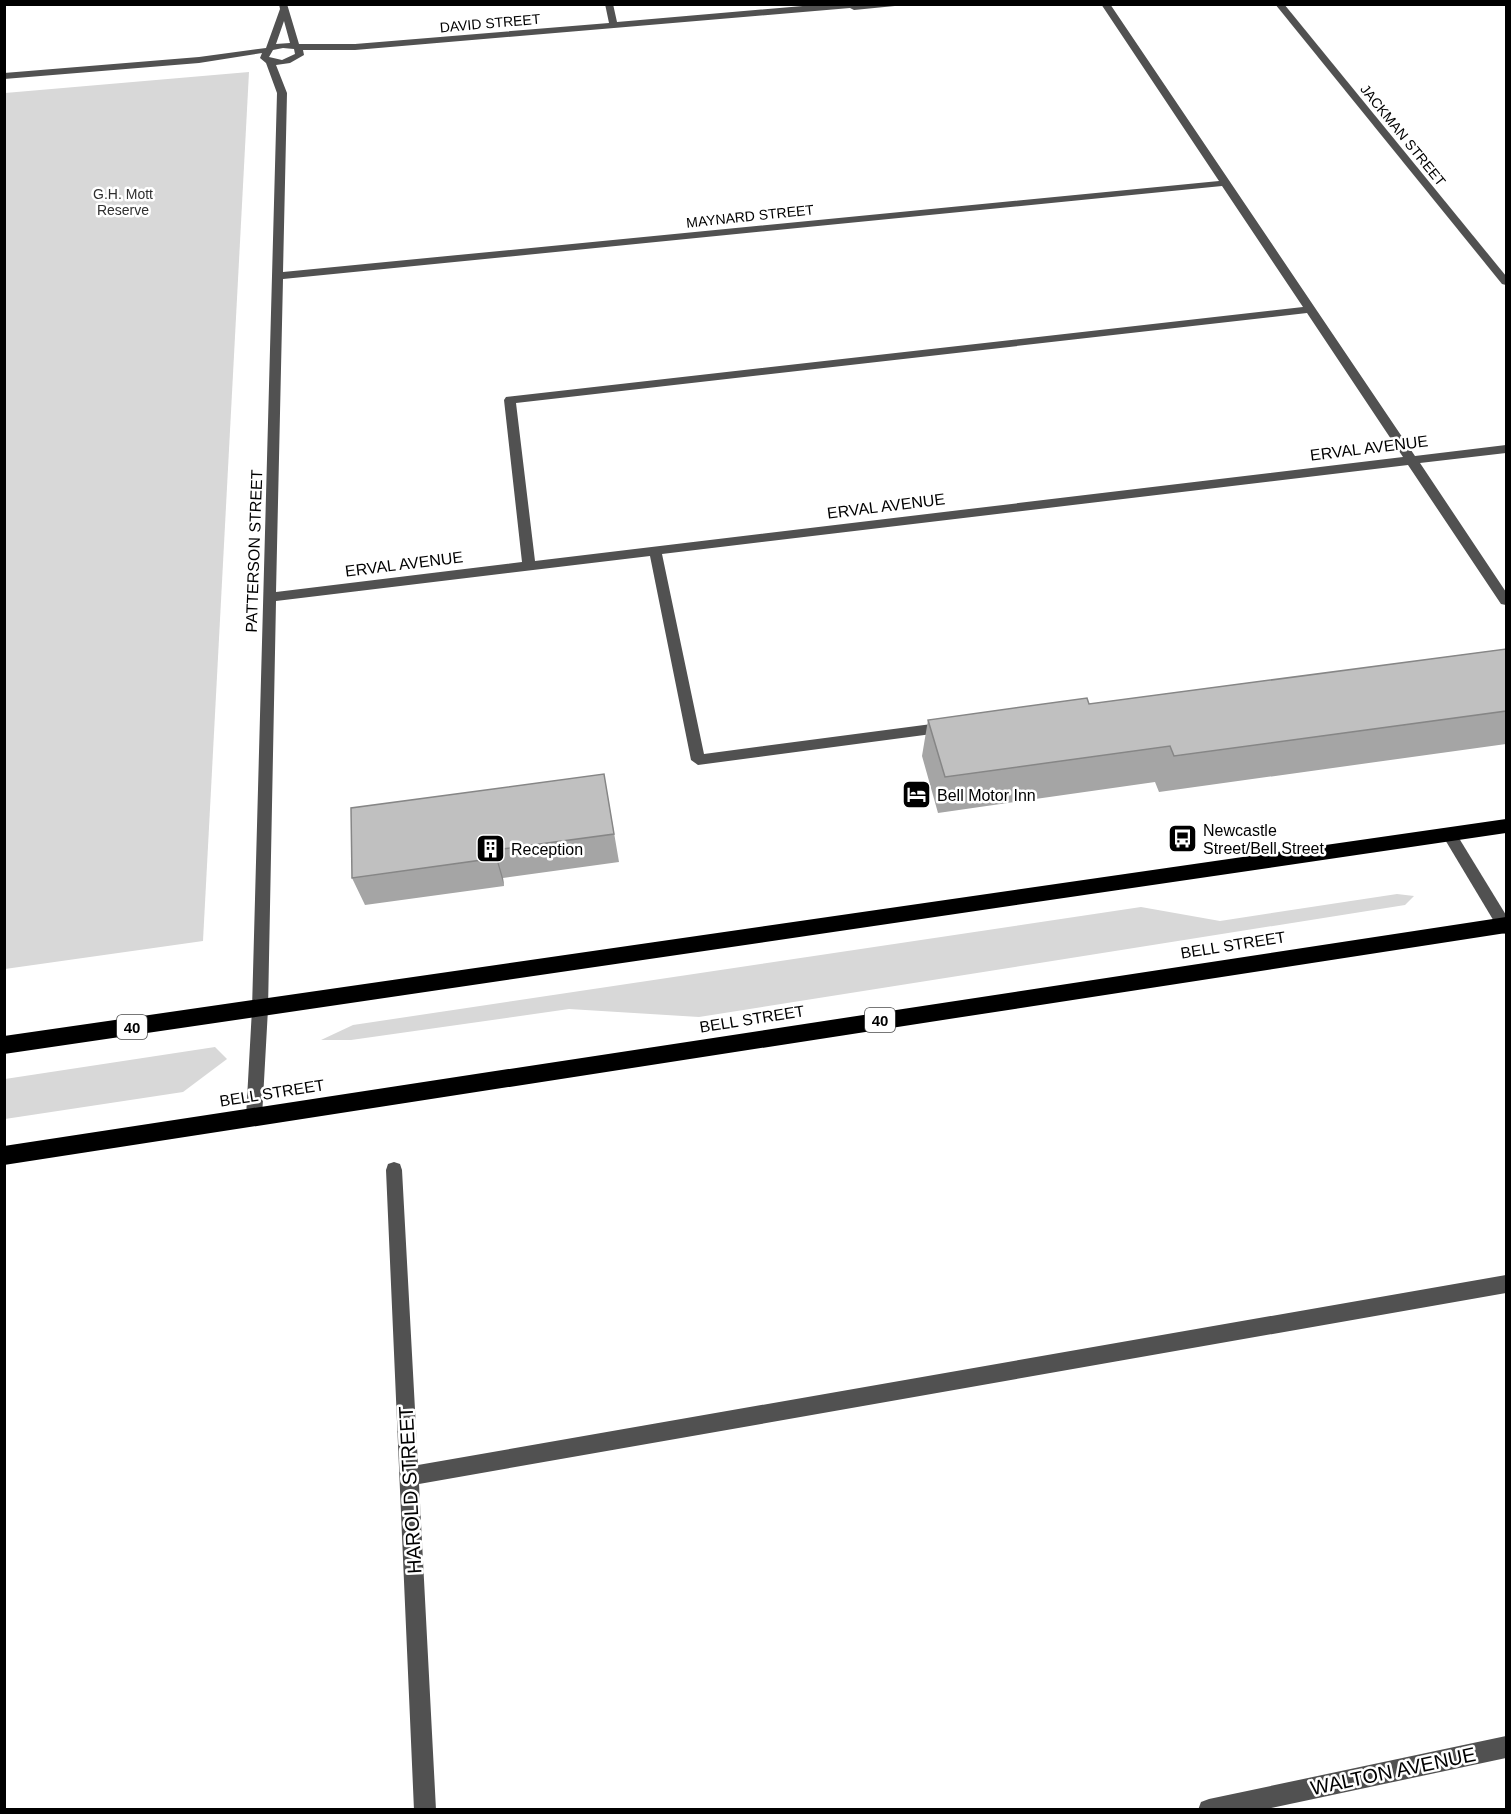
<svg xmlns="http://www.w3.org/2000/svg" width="1511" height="1814" font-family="Arial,sans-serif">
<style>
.green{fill:#d8d8d8}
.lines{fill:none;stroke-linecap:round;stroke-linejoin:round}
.minor{fill:#515151;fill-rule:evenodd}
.highway{fill:#000;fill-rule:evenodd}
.wall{fill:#a5a5a5}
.shaded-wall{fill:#868686}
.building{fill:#c0c0c0;stroke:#868686;stroke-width:1.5}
.labels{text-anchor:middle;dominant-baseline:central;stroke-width:5;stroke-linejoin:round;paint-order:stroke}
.far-street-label{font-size:14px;fill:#000;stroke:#fff}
.far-park-label{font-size:14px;fill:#2f2f2f;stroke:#fff}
.shield{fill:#fff;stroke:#4c4c4c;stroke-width:1.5}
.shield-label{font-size:15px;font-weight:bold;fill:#000}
.street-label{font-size:16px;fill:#000;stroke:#fff}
.poi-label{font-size:16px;fill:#000;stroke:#fff;text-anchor:start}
.near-street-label{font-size:20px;fill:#000;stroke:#fff}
</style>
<rect width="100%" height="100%" fill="#fff"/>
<!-- green -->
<g class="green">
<path d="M 249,72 L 203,941 L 5,969 L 5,93 Z"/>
<path d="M 1397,894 L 1414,896 L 1405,905 L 699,1017 L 569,1009 L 351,1040 L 321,1040 L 353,1025 L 1141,907 L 1220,921 Z"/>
<path d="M 215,1047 L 227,1059 L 183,1092 L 5,1119 L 5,1079 Z"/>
</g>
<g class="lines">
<!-- minor -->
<g class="minor">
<path d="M 279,4 L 287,4 L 299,44 L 355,44 L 609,23 L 605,4 L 613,4 L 617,22 L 826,4 L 915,4 L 854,10 L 850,8 L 355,50 L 303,50 L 304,55 L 290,63 L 276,65 L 287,93 L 283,272 L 1219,181 L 1101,4 L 1110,4 L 1415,456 L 1506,445 L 1506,453 L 1420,463 L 1506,592 L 1506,605 L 1501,604 L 1408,465 L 662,554 L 704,754 L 947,722 L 954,727 L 947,732 L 698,765 L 691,760 L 650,556 L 276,601 L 268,1009 L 262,1117 L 260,1122 L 254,1125 L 248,1122 L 246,1117 L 252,1009 L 277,93 L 266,63 L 260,58 L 262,53 L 199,63 L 4,79 L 4,73 L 199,57 L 266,48 L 280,9 ZM 284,21 L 290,43 L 276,44 ZM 283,48 L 294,49 L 295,54 L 282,60 L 269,57 L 273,50 ZM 1222,186 L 1303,307 L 506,397 L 504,400 L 522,562 L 276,592 L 283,279 ZM 1307,313 L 1403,457 L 535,561 L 516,403 Z"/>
<path d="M 1275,4 L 1284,4 L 1506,276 L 1506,285 L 1502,284 Z"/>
<path d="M 1449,828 L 1454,830 L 1506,915 L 1506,934 L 1501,933 L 1444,838 L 1442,834 L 1444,830 Z"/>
<path d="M 394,1162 L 400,1164 L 402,1170 L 418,1465 L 1506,1275 L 1506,1293 L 419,1484 L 436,1810 L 414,1810 L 386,1170 L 388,1164 Z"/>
<path d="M 1506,1736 L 1506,1758 L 1262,1810 L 1198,1810 L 1201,1802 L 1209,1799 Z"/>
</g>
<!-- highway -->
<g class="highway">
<path d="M 1506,819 L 1506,833 L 4,1054 L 4,1036 Z"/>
<path d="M 1506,917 L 1506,933 L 4,1165 L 4,1146 Z"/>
</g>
</g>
<!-- wall -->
<g class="wall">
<path d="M 1506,649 L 1506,744 L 1159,792 L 1155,782 L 938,813 L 922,756 L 928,720 L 1089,704 Z"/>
<path d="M 604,774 L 619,862 L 503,878 L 504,886 L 365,905 L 352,878 Z"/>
</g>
<!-- shaded-wall -->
<path class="shaded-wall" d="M 495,850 L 503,878 L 504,886 L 496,858 Z"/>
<!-- building -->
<g class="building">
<path d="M 1506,649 L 1506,711 L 1174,756 L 1170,746 L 945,777 L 928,720 L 1087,698 L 1089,704 Z"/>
<path d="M 604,774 L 614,834 L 495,850 L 496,858 L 352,878 L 351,808 Z"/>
</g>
<!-- icons -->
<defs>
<symbol id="hotel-square" viewBox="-11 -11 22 22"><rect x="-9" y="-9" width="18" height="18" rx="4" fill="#000" stroke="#fff"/><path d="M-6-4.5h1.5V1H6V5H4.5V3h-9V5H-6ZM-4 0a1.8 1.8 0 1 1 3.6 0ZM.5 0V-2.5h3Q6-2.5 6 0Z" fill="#fff"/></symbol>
<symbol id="bus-square" viewBox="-11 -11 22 22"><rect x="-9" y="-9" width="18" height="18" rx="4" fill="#000" stroke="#fff"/><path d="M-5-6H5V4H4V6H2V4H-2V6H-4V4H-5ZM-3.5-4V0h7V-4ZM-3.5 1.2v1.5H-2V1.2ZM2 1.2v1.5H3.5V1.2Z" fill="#fff"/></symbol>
<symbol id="building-square" viewBox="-11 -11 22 22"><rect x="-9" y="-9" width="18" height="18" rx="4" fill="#000" stroke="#fff"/><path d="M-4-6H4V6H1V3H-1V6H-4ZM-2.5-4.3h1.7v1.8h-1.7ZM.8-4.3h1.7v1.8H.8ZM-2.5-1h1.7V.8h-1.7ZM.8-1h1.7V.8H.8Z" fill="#fff"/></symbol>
</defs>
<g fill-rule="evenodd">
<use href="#hotel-square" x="900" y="778" width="33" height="33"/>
<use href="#bus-square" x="1166" y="822" width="33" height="33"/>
<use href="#building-square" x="474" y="832" width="33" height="33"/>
</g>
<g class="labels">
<!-- far-street labels -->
<g class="far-street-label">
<text transform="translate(490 23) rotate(-5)">DAVID STREET</text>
<text transform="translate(1403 135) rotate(51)">JACKMAN STREET</text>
<text transform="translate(750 216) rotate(-6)">MAYNARD STREET</text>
</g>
<!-- far-park labels -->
<g class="far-park-label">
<text x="123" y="194">G.H. Mott<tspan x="123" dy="16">Reserve</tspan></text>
</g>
<!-- shield labels -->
<g class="shield">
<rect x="865" y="1008" width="30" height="24" rx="4.5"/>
<rect x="117" y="1015" width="30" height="24" rx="4.5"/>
</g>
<g class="shield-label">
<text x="880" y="1020">40</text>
<text x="132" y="1027">40</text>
</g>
<!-- street labels -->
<g class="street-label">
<text transform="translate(1369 448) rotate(-7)">ERVAL AVENUE</text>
<text transform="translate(886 506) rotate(-7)">ERVAL AVENUE</text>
<text transform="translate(254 551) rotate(-88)">PATTERSON STREET</text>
<text transform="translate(404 564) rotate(-7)">ERVAL AVENUE</text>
<text transform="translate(1233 945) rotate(-9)">BELL STREET</text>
<text transform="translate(752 1019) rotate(-9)">BELL STREET</text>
<text transform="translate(272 1093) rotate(-9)">BELL STREET</text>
</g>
<!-- poi labels -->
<g class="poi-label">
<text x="937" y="795">Bell Motor Inn</text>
<text x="1203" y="830">Newcastle<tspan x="1203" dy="18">Street/Bell Street</tspan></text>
<text x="511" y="849">Reception</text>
</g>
<!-- near-street labels -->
<g class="near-street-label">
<text transform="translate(410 1490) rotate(-93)">HAROLD STREET</text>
<text transform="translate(1393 1771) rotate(-12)">WALTON AVENUE</text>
</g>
</g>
<!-- border -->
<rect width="1511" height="1814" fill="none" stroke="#000000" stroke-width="12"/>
</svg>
